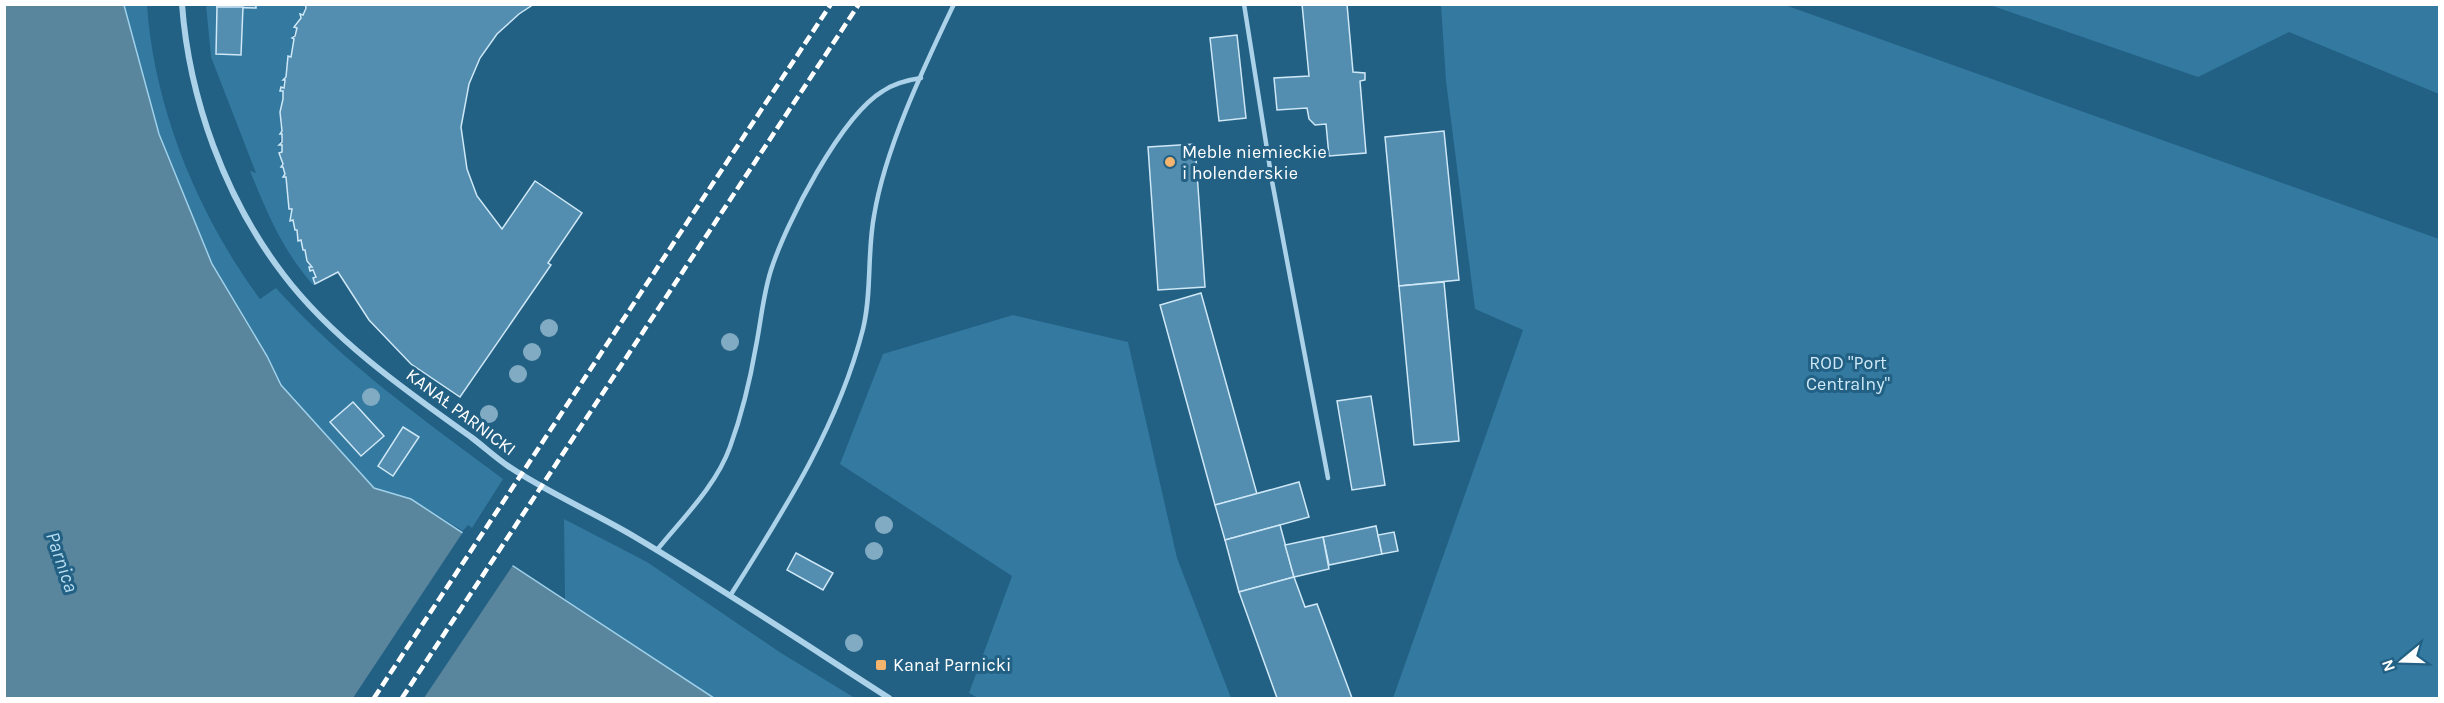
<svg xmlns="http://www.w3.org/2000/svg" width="2444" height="703" font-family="Karla,sans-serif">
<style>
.green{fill:#3379a0;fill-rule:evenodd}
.water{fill:#59859d;stroke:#9fd0ea;stroke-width:1.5}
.pier{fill:#226084}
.building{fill:#538eb0;stroke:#cfe8f7;stroke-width:1.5}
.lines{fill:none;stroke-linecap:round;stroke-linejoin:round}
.service{stroke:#abd2e9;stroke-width:4.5}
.minor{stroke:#abd2e9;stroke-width:6}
.rail{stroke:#fff;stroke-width:4.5;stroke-dasharray:10 4.5;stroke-linecap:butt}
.tree{fill:#81abc3}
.poi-dot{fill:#f4b46d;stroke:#226084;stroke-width:2}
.labels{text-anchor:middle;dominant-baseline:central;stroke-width:6;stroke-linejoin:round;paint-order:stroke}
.poi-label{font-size:18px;fill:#fff;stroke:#226084;text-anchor:start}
.park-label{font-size:18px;fill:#cfe8f7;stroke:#226084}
.street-label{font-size:18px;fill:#fff;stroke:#226084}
.water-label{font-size:20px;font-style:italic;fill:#b7dcf0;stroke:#226084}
</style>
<rect width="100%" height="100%" fill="#226084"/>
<!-- green -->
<g class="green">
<path d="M 256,4 L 308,5 L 305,5 L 303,15 L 300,15 L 298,25 L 294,27 L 297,28 L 292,38 L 294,39 L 291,57 L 288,56 L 286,77 L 283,79 L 284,88 L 280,91 L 283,91 L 282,120 L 280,123 L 282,131 L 280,133 L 282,134 L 279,144 L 282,145 L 282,152 L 279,153 L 282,156 L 281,167 L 283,167 L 285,174 L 283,177 L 286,177 L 289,209 L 292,209 L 290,220 L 293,220 L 295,230 L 297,230 L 300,237 L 298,240 L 301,240 L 304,247 L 302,250 L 305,250 L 307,260 L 312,267 L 310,271 L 313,270 L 316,277 L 313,278 L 315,284 L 313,285 C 282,249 268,215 250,171 L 256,173 L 211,57 L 206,5 L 217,5 L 241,55 L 243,7 L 256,8 Z"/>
<path d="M 124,5 L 147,5 C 154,108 198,215 260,299 L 276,288 C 343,363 423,419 503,479 L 472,528 L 468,525 L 463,531 L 411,499 L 374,488 L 281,385 L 212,264 L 159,134 ZM 353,402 L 383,436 L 361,456 L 330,422 ZM 404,428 L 419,437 L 393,476 L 378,466 Z"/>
<path d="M 1441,5 L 1785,5 L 2439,239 L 2439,698 L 1393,698 L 1523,330 L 1475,309 L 1446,81 Z"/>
<path d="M 1990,5 L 2439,5 L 2439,94 L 2289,32 L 2198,77 Z"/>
<path d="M 1013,315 L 1128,342 L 1177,558 L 1231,698 L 978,698 L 969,693 L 1012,576 L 840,464 L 883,354 Z"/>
<path d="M 564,519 L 647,562 L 781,653 L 855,698 L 714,698 L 565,599 Z"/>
</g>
<!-- water -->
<path class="water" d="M 4,5 L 124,5 L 159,134 L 212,264 L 267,356 L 281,385 L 374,488 L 411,499 L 714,698 L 5,698 Z"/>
<!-- pier -->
<path class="pier" d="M 465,529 L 515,562 L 424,698 L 353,698 Z"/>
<!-- building -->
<g class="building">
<path d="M 217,4 L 256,4 L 256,8 L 217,7 Z"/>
<path d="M 305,4 L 534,4 L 519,14 L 497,34 L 480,58 L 469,84 L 461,127 L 467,169 L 477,196 L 502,229 L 535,181 L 582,213 L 548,263 L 551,265 L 460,397 L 411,364 L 369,320 L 338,272 L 315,284 L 313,278 L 316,277 L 313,270 L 310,271 L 309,267 L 312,267 L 307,261 L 305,250 L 303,250 L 301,240 L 298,241 L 297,230 L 295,230 L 293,220 L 290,221 L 292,209 L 289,209 L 286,177 L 283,177 L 285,174 L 283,167 L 281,167 L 283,164 L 279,153 L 282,152 L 282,145 L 279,145 L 282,142 L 282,134 L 280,134 L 282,131 L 280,112 L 283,99 L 283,91 L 280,91 L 281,87 L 284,88 L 285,80 L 283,80 L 286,77 L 288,56 L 291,57 L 294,39 L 292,38 L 295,36 L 297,28 L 294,27 L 301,18 L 300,14 L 303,15 L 306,8 Z"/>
<path d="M 1302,4 L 1347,4 L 1353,72 L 1365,73 L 1365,80 L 1360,81 L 1366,153 L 1329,156 L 1326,124 L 1315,125 L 1309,119 L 1307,108 L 1277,110 L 1274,78 L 1309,76 Z"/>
<path d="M 217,7 L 243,7 L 241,55 L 216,54 Z"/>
<path d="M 1237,35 L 1246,118 L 1219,121 L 1210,38 Z"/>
<path d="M 1444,131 L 1459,280 L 1399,286 L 1385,137 Z"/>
<path d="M 1195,144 L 1205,287 L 1158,290 L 1148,147 Z"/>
<path d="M 1444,282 L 1459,441 L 1414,445 L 1399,286 Z"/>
<path d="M 1201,293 L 1257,494 L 1215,505 L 1160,305 Z"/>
<path d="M 1371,396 L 1385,485 L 1352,490 L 1337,401 Z"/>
<path d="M 353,402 L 384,436 L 361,456 L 330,422 Z"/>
<path d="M 403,427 L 419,437 L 393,476 L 378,466 Z"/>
<path d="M 1299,482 L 1309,517 L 1225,540 L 1215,505 Z"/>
<path d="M 1280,525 L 1294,577 L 1239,592 L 1225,540 Z"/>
<path d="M 1376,526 L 1382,554 L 1329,565 L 1323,537 Z"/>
<path d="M 1394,532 L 1398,551 L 1382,554 L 1378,535 Z"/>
<path d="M 1323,537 L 1329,569 L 1294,577 L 1285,545 Z"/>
<path d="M 796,553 L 833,573 L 823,590 L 787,570 Z"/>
<path d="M 1294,577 L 1305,607 L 1317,604 L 1352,698 L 1277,698 L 1239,592 Z"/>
</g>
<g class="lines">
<!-- service -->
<g class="service">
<path d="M 1244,4 L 1272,181 L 1328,478"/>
<path d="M 657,550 C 682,519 716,486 730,447 C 742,414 750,381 756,346 C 761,321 763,295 771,270 C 786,223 841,116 883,91 C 895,83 907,80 921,78"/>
<path d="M 730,596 C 783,512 838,427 863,329 C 872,293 867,253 874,216 C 885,148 924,67 954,4"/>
</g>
<!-- minor -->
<path class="minor" d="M 182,4 C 189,99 225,198 283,274 C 331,338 406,391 471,437 C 483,446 495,457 508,466 C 548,493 593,512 635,537 C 721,588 805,644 889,698"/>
<!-- rail -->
<g class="rail">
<path d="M 374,698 L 831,4"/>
<path d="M 402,698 L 859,4"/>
</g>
</g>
<!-- trees -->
<g class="tree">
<circle cx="549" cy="328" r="9"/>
<circle cx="730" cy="342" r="9"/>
<circle cx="532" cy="352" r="9"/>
<circle cx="518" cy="374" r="9"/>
<circle cx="371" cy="397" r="9"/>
<circle cx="489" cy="414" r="9"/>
<circle cx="884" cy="525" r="9"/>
<circle cx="874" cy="551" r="9"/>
<circle cx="854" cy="643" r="9"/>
</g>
<!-- markers -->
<g class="poi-dot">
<circle cx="1170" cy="162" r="6"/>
<rect x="875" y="659" width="12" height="12" rx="3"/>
</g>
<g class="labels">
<!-- poi labels -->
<g class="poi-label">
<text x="1182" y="152">Meble niemieckie<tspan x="1182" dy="21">i holenderskie</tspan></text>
<text x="893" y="665">Kanał Parnicki</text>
</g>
<!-- park labels -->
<g class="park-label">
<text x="1848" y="363">ROD "Port<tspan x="1848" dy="21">Centralny"</tspan></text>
</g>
<!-- street labels -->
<g class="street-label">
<text transform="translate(461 412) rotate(37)">KANAŁ PARNICKI</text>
</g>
<!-- water labels -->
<g class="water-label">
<text transform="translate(62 562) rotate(71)">Parnica</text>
</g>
</g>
<!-- border -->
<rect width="2444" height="703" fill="none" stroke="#ffffff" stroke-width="12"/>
<!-- north arrow -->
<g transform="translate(2402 661) rotate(251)" stroke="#226084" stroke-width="4.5" paint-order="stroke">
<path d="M0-4.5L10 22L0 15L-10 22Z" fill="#ffffff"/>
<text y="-9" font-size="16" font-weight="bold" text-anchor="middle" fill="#ffffff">N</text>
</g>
</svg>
